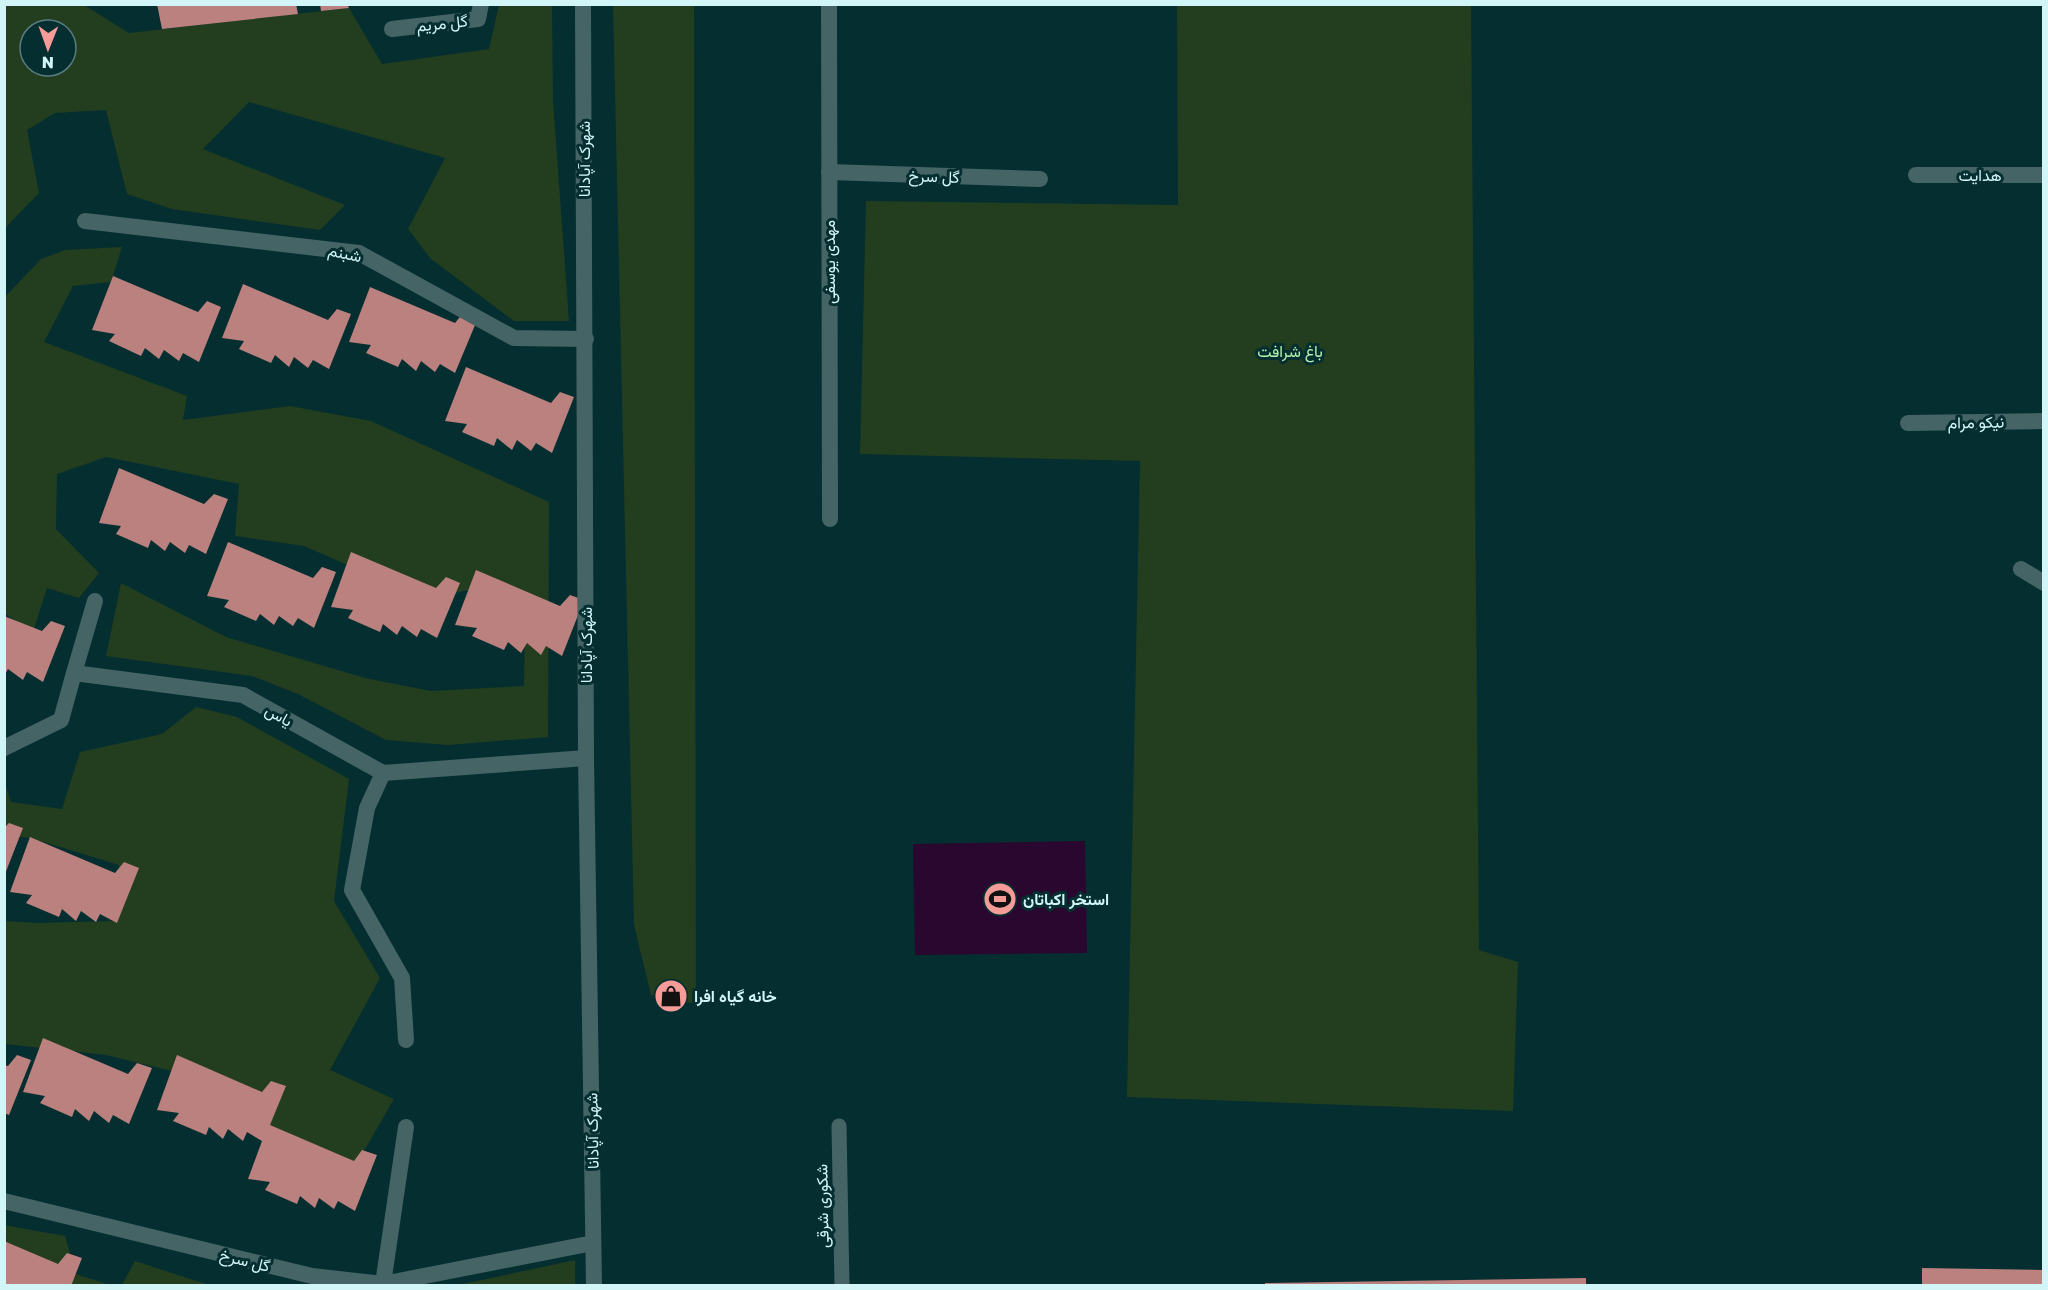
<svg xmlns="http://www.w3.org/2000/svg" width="2048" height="1290" font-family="'Golos Text',Vazirmatn,sans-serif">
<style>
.green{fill:#223e1f;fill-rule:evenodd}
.water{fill:#29072e}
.building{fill:#bb817e}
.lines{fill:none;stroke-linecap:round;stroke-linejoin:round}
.service{stroke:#456466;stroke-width:15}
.minor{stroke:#456466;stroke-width:16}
.labels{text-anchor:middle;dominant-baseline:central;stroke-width:6;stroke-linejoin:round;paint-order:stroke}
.street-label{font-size:16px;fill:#d2f5f8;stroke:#052e31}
.park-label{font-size:16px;fill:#b4f2ad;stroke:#052e31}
.poi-label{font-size:16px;font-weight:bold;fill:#d2f5f8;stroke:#052e31;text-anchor:start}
</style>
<rect width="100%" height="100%" fill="#052e31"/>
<!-- green -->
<g class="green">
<path d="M 5,5 L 84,5 L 129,33 L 349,8 L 382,64 L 489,49 L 499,5 L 552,5 L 553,101 L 569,321 L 514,321 L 431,259 L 408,229 L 445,158 L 249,102 L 203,149 L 345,205 L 320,230 L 172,209 L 127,194 L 106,110 L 55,113 L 27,130 L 39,193 L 5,228 ZM 30,30 L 66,30 L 66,66 L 30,66 Z"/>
<path d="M 613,5 L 694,5 L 696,1004 L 651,995 L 634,925 Z"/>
<path d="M 1177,5 L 1471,5 L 1479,950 L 1518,962 L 1513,1111 L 1127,1097 L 1140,461 L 860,454 L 866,201 L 1178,205 Z"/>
<path d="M 122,247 L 111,282 L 73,286 L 44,342 L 187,396 L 183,420 L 290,406 L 371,421 L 549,502 L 548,737 L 448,745 L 386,740 L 298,694 L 252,676 L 106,656 L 121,583 L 226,637 L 365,678 L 431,691 L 524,686 L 525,606 L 469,590 L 426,599 L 304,546 L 235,536 L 239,484 L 106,457 L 57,474 L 56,529 L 99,573 L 79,598 L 47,588 L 33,632 L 5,614 L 4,298 L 41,259 L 65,250 Z"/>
<path d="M 196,707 L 237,717 L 349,779 L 334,901 L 380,978 L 330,1070 L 394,1099 L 349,1177 L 188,1075 L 106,1055 L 5,1044 L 5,921 L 37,923 L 114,921 L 119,865 L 31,838 L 5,835 L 4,780 L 11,802 L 62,809 L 80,752 L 162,734 Z"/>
<path d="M 4,1225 L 65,1236 L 76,1274 L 110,1285 L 66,1285 L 5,1258 Z"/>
<path d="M 575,1260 L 575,1285 L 463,1285 L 463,1284 Z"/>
<path d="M 135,1261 L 209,1285 L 122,1285 Z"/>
</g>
<!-- water -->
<path class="water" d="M 1085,841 L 1087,953 L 915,955 L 913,844 Z"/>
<!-- building -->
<g class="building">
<path d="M 157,4 L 296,4 L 298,14 L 162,29 Z"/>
<path d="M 320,4 L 347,4 L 349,8 L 321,11 Z"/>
<path d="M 113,276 L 198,312 L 207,301 L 221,307 L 199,362 L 183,353 L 179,361 L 164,350 L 159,359 L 145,348 L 141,356 L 109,341 L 115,334 L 92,330 Z"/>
<path d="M 243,284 L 328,320 L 337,309 L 351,314 L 329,369 L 313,360 L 308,368 L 294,357 L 289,367 L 275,355 L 271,363 L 239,349 L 244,341 L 222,338 Z"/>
<path d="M 370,287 L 455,323 L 464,312 L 478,318 L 455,373 L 440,364 L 435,372 L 421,361 L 416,371 L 402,359 L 398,367 L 366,353 L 371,345 L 349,342 Z"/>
<path d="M 466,367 L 551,403 L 560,392 L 574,397 L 552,453 L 536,443 L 531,451 L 517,440 L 512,450 L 497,438 L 494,446 L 462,432 L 467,424 L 445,421 Z"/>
<path d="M 119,468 L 204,504 L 214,494 L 228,499 L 206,554 L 189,545 L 185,553 L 170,542 L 165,551 L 151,540 L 148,548 L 116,534 L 121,526 L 99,523 Z"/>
<path d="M 228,542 L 313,578 L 322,567 L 336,572 L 314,628 L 298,618 L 293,626 L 279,616 L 274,625 L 260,614 L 256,621 L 224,607 L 229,600 L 207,596 Z"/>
<path d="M 351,552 L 436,588 L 446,577 L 460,583 L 437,638 L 421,629 L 417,637 L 402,626 L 397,635 L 383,624 L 380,632 L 348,618 L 353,610 L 331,607 Z"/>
<path d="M 476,570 L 560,606 L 570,595 L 584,600 L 562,656 L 546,646 L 541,655 L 527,643 L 521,653 L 508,642 L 504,650 L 472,636 L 477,628 L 455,625 Z"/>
<path d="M 4,616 L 42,631 L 51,621 L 65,626 L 43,682 L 27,672 L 23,680 L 8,669 L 4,676 Z"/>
<path d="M 9,823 L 23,828 L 5,874 L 4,828 Z"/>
<path d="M 30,837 L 115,873 L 124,862 L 139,868 L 117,923 L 100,914 L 96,922 L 81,911 L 76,921 L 62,909 L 59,917 L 26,903 L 32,895 L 10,892 Z"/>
<path d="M 43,1038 L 128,1074 L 137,1063 L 152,1068 L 129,1124 L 113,1115 L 109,1123 L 94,1111 L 89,1121 L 75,1109 L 72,1117 L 40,1103 L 45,1096 L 23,1092 Z"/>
<path d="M 17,1055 L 31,1060 L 9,1115 L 4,1113 L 4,1065 L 8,1066 Z"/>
<path d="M 177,1055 L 262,1092 L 271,1081 L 286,1086 L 270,1125 L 354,1161 L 362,1150 L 377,1155 L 355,1211 L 338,1201 L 334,1209 L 319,1198 L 315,1208 L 300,1196 L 297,1204 L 265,1190 L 270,1182 L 248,1179 L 262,1141 L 247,1132 L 243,1141 L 228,1129 L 223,1139 L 209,1127 L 206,1135 L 173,1121 L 179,1113 L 157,1110 Z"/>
<path d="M 4,1241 L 58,1264 L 67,1253 L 82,1258 L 71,1286 L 4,1286 Z"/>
<path d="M 1922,1268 L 2044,1270 L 2044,1286 L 1922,1286 Z"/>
<path d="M 1586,1278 L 1586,1286 L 1265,1286 L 1265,1283 Z"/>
</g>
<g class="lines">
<!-- service -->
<path class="service" d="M 839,1126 L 842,1286"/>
<!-- minor -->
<g class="minor">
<path d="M 583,4 L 586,758 L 594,1286"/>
<path d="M 829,4 L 830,519"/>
<path d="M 392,29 L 478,19 L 481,4"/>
<path d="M 829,172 L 1040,179"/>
<path d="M 1916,175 L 2044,175"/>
<path d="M 85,221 L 359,253 L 514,338 L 586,339"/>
<path d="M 1908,423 L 2044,421"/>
<path d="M 2021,569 L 2044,583"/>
<path d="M 74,673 L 95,601"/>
<path d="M 4,748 L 61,720 L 74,673 L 243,695 L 383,773 L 586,758"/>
<path d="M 383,773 L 367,808 L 352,890 L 402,978 L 406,1040"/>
<path d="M 4,1201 L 312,1276 L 383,1284 L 593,1243"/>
<path d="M 383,1284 L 406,1127"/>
</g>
</g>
<!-- icons -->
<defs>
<symbol id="stadium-disc" viewBox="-11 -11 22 22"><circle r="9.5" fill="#f59b98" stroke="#052e31"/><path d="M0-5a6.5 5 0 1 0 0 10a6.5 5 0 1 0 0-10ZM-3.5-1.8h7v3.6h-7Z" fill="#111"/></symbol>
<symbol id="shop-disc" viewBox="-11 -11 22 22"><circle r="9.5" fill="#f59b98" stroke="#052e31"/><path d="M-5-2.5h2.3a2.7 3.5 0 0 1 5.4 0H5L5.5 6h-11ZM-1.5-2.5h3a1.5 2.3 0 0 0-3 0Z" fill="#111"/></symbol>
</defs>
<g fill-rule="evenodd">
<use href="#stadium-disc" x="981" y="880" width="38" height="38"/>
<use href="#shop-disc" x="652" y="977" width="38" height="38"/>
</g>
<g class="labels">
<!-- street labels -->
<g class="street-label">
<text transform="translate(442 23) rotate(-6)">گل مریم</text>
<text transform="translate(584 159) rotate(-90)">شهرک آپادانا</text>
<text x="1980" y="175">هدایت</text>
<text transform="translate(934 176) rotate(2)">گل سرخ</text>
<text transform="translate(345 253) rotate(12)">شبنم</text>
<text transform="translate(829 262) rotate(-90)">مهدی یوسفی</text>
<text transform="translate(1976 422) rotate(-1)">نیکو مرام</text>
<text transform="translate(586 645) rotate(-90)">شهرک آپادانا</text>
<text transform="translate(279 715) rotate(29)">یاس</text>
<text transform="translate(592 1131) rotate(-91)">شهرک آپادانا</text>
<text transform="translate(822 1206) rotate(-91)">شکوری شرقی</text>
<text transform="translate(245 1260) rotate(14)">گل سرخ</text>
</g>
<!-- park labels -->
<g class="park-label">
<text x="1290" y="351">باغ شرافت</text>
</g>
<!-- poi labels -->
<g class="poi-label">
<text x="1023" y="899">استخر اکباتان</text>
<text x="694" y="996">خانه گیاه افرا</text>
</g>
</g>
<!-- border -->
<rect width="2048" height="1290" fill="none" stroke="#d2f5f8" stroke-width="12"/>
<!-- north arrow -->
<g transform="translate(48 48) rotate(181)"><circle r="28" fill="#052e31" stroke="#577e81" stroke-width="1.5"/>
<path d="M0-4.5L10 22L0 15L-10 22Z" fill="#f59b98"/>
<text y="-9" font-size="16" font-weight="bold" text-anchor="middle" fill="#d2f5f8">N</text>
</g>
</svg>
